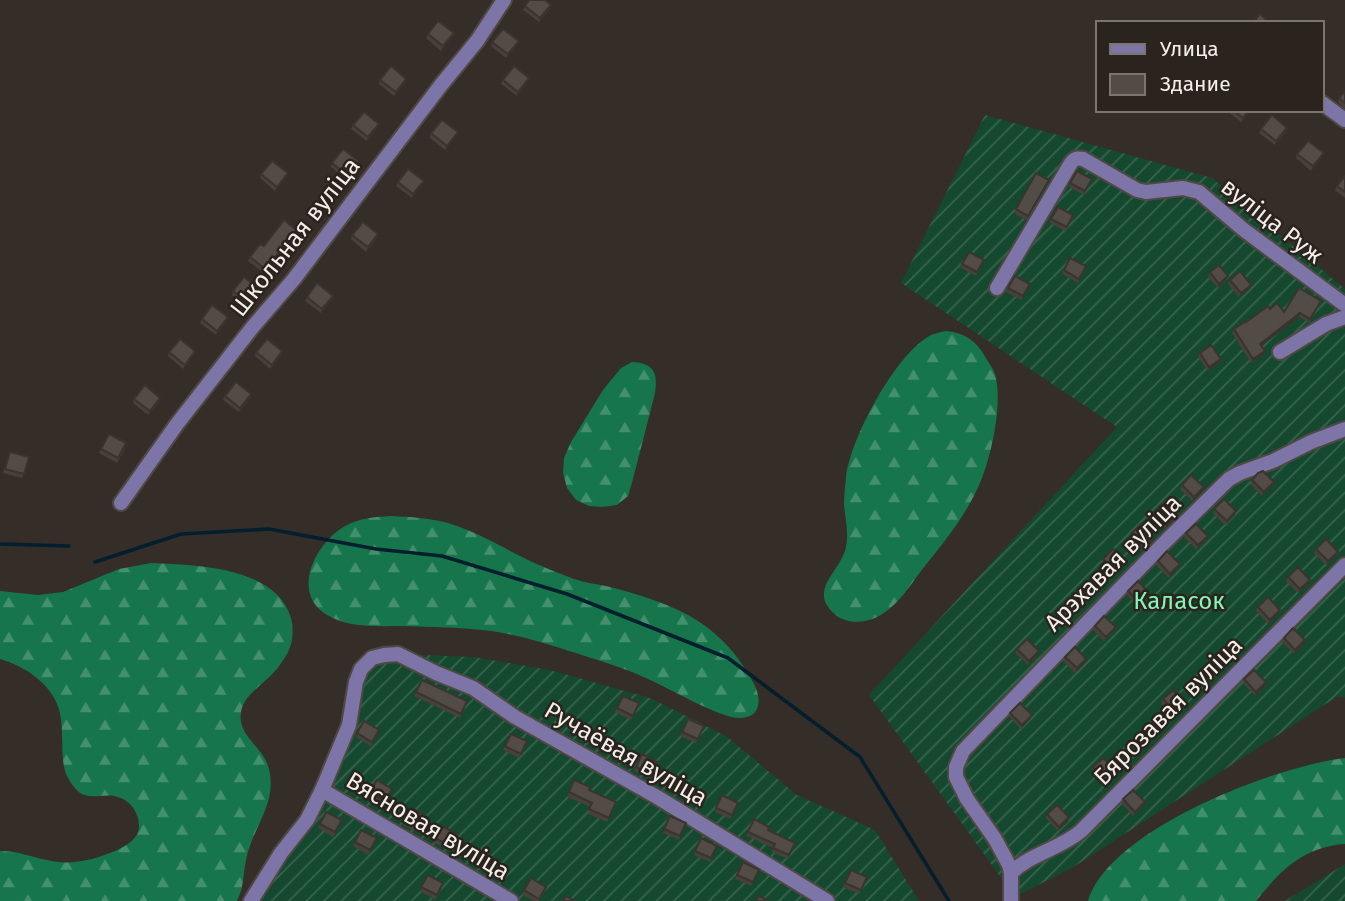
<svg xmlns="http://www.w3.org/2000/svg" width="1345" height="901" font-family="'Fira Sans',sans-serif">
<style>
.forest{fill:url(#forest-firs)}
.garden{fill:url(#garden-furrows)}
.lines{fill:none;stroke-linecap:round;stroke-linejoin:round}
.stream{stroke:#031e2d;stroke-width:3.5}
.street-casing{stroke:#504842;stroke-width:18}
.street{stroke:#7d75a7;stroke-width:14}
.wall{fill:#47403b}
.shaded-wall{fill:#3a3430}
.building{fill:#534b45;stroke:#3a3430;stroke-width:2}
.labels{text-anchor:middle;dominant-baseline:central;stroke-width:5;stroke-linejoin:round;paint-order:stroke}
.street-label{font-size:24px;fill:#f4efeb;stroke:#2b231e}
.park-label{font-size:24px;fill:#82f6b7;stroke:#2b231e}
</style>
<defs>
<pattern id="forest-firs" width="22" height="20" patternUnits="userSpaceOnUse" patternTransform="scale(1.75)"><rect width="22" height="20" fill="#16754a"/><path d="M5 1l3.5 6h-7zM16 11l3.5 6h-7z" fill="#44906d"/></pattern>
<pattern id="garden-furrows" width="10" height="10" patternUnits="userSpaceOnUse" patternTransform="scale(1.75)"><rect width="10" height="10" fill="#14492f"/><path d="M-1 1l2-2M0 10L10 0M9 11l2-2" fill="none" stroke="#37644d"/></pattern>
</defs>
<rect width="100%" height="100%" fill="#352d27"/>
<!-- forest -->
<g class="forest">
<path d="M 946,331 C 966,333 978,342 987,360 C 990,364 993,369 995,374 C 1003,402 992,452 982,478 C 968,514 944,542 921,571 C 909,587 896,608 877,617 C 865,623 848,624 837,616 C 805,591 841,572 846,547 C 849,533 845,518 844,504 C 844,496 845,486 846,478 C 850,439 896,353 931,335 C 936,333 941,332 946,331 Z"/>
<path d="M 632,362 C 654,363 658,373 655,393 L 633,479 L 628,496 L 617,505 L 602,507 L 589,506 L 576,500 L 567,488 L 563,473 L 564,458 L 571,442 L 603,390 L 621,368 Z"/>
<path d="M 391,516 C 410,517 429,518 448,523 C 474,531 497,544 520,556 C 537,565 556,572 574,579 C 585,583 598,584 610,587 C 640,595 672,604 698,621 C 722,636 741,659 754,684 C 762,699 761,718 740,718 C 719,718 669,688 648,679 C 629,670 608,663 588,657 C 557,647 524,636 491,631 C 461,627 431,627 401,626 C 377,626 350,628 329,616 C 289,595 315,543 345,526 C 360,518 374,517 391,516 Z"/>
<path d="M 151,563 C 194,565 276,566 291,618 C 294,629 293,644 287,654 C 282,663 275,672 267,679 C 254,692 238,700 241,722 C 244,738 261,748 267,763 C 281,800 252,827 246,860 C 243,874 244,888 237,901 L 0,901 L 0,851 C 19,851 30,857 47,860 C 69,866 94,860 115,851 C 126,846 139,839 139,826 C 139,811 129,799 114,796 C 103,794 92,799 82,794 C 76,791 71,783 68,778 C 61,765 63,750 62,736 C 62,727 61,717 59,709 C 51,683 24,666 0,659 L 0,591 L 38,595 L 63,592 L 119,569 Z"/>
<path d="M 1345,758 L 1345,844 C 1303,847 1281,870 1256,901 L 1088,901 C 1110,829 1276,766 1345,758 Z"/>
</g>
<!-- garden -->
<g class="garden">
<path d="M 985,115 L 1212,178 L 1345,289 L 1345,698 L 1338,696 L 1075,866 L 1015,897 L 869,695 L 1117,427 L 901,283 Z"/>
<path d="M 398,654 L 474,657 L 550,670 L 650,698 L 726,736 L 797,795 L 875,830 L 919,901 L 251,901 L 314,808 L 361,669 Z"/>
<path d="M 1345,864 L 1345,901 L 1285,901 Z"/>
</g>
<g class="lines">
<!-- stream -->
<g class="stream">
<path d="M 0,544 L 69,546"/>
<path d="M 95,562 L 181,534 L 269,529 L 376,549 L 442,556 L 567,594 L 728,658 L 860,757 L 949,901"/>
</g>
<defs>
<g id="street">
<path d="M 1322,103 L 1345,120"/>
<path d="M 997,288 L 1071,163 C 1075,158 1077,158 1083,159 L 1137,190 L 1146,192 L 1183,188 L 1199,192 L 1244,230 L 1345,305"/>
<path d="M 1280,352 L 1326,324 L 1345,317"/>
<path d="M 121,503 L 177,424 L 251,329 L 294,279 L 441,85 L 477,41 L 504,0"/>
<path d="M 322,790 L 511,901"/>
<path d="M 1011,873 C 1030,854 1060,849 1081,831 L 1345,565"/>
<path d="M 251,901 L 281,853 L 307,820 L 322,790 L 349,725 L 356,682 L 361,669 L 372,658 L 384,655 L 398,654 L 436,673 L 473,688 L 515,717 L 657,797 L 827,901"/>
<path d="M 1011,901 L 1011,873 L 1009,865 L 995,839 L 967,799 L 956,777 L 956,767 L 963,751 L 1167,540 L 1229,479 L 1240,473 L 1273,461 L 1311,442 L 1345,429"/>
</g>
</defs>
<!-- street casing -->
<use href="#street" class="street-casing"/>
<!-- street -->
<use href="#street" class="street"/>
</g>
<!-- wall -->
<g class="wall">
<path d="M 551,5 L 550,9 L 539,22 L 523,10 L 525,6 Z"/>
<path d="M 454,33 L 452,37 L 441,51 L 426,38 L 428,34 Z"/>
<path d="M 519,41 L 517,45 L 506,58 L 491,46 L 492,42 Z"/>
<path d="M 406,79 L 405,83 L 394,96 L 379,84 L 380,80 Z"/>
<path d="M 503,80 L 527,83 L 517,96 L 501,84 Z"/>
<path d="M 1345,91 L 1345,109 L 1338,102 L 1339,98 Z"/>
<path d="M 1226,110 L 1251,110 L 1241,122 Z"/>
<path d="M 353,125 L 377,128 L 367,141 L 351,129 Z"/>
<path d="M 1287,128 L 1286,132 L 1275,145 L 1259,133 L 1261,129 Z"/>
<path d="M 458,132 L 456,136 L 445,150 L 430,138 L 431,133 Z"/>
<path d="M 1324,153 L 1322,157 L 1311,171 L 1296,158 L 1297,154 Z"/>
<path d="M 332,163 L 357,166 L 346,179 L 331,167 Z"/>
<path d="M 261,174 L 286,177 L 275,191 L 260,178 Z"/>
<path d="M 1345,176 L 1345,198 L 1335,190 L 1337,186 Z"/>
<path d="M 1092,179 L 1084,195 L 1069,187 L 1070,183 Z"/>
<path d="M 1049,180 L 1026,220 L 1015,214 L 1016,209 Z"/>
<path d="M 398,182 L 422,185 L 412,198 L 396,186 Z"/>
<path d="M 1051,219 L 1072,219 L 1065,231 L 1050,223 Z"/>
<path d="M 300,233 L 298,237 L 288,250 L 284,248 L 264,273 L 248,261 L 250,257 L 264,246 Z"/>
<path d="M 378,234 L 377,238 L 366,252 L 351,239 L 352,235 Z"/>
<path d="M 962,264 L 983,264 L 976,276 L 961,268 Z"/>
<path d="M 1064,270 L 1084,271 L 1078,283 L 1062,274 Z"/>
<path d="M 1210,272 L 1228,276 L 1226,280 L 1218,288 L 1208,277 Z"/>
<path d="M 1230,280 L 1251,285 L 1250,289 L 1239,297 L 1228,284 Z"/>
<path d="M 1030,284 L 1021,300 L 1006,292 L 1008,288 Z"/>
<path d="M 233,291 L 258,294 L 247,307 L 232,295 Z"/>
<path d="M 333,296 L 331,300 L 321,313 L 305,301 L 307,297 Z"/>
<path d="M 1321,301 L 1309,323 L 1299,317 L 1261,346 L 1265,351 L 1263,356 L 1251,363 L 1232,333 L 1234,329 L 1246,322 Z"/>
<path d="M 202,319 L 226,322 L 216,335 L 200,323 Z"/>
<path d="M 195,351 L 194,355 L 183,369 L 168,356 L 169,352 Z"/>
<path d="M 282,351 L 281,355 L 270,369 L 255,356 L 256,352 Z"/>
<path d="M 1200,353 L 1221,359 L 1219,363 L 1208,371 L 1198,357 Z"/>
<path d="M 251,394 L 250,399 L 239,412 L 223,400 L 225,396 Z"/>
<path d="M 160,398 L 159,402 L 148,415 L 133,403 L 134,399 Z"/>
<path d="M 125,448 L 117,463 L 99,453 L 101,449 Z"/>
<path d="M 10,452 L 29,457 L 22,478 L 3,473 Z"/>
<path d="M 1252,480 L 1274,482 L 1272,486 L 1262,496 L 1250,484 Z"/>
<path d="M 1182,485 L 1204,487 L 1202,492 L 1192,501 L 1180,489 Z"/>
<path d="M 1214,509 L 1236,511 L 1235,515 L 1225,525 L 1213,513 Z"/>
<path d="M 1154,513 L 1174,519 L 1165,529 L 1153,517 Z"/>
<path d="M 1186,533 L 1206,540 L 1197,550 L 1184,537 Z"/>
<path d="M 1131,534 L 1152,541 L 1142,550 L 1130,538 Z"/>
<path d="M 1316,549 L 1338,552 L 1336,556 L 1326,565 L 1314,553 Z"/>
<path d="M 1103,559 L 1123,566 L 1114,575 L 1101,563 Z"/>
<path d="M 1158,561 L 1180,564 L 1178,568 L 1169,578 L 1156,565 Z"/>
<path d="M 1288,577 L 1310,580 L 1309,584 L 1298,593 L 1286,581 Z"/>
<path d="M 1128,591 L 1149,593 L 1148,597 L 1138,607 L 1127,595 Z"/>
<path d="M 1258,607 L 1278,614 L 1268,624 L 1256,611 Z"/>
<path d="M 1095,626 L 1116,627 L 1114,631 L 1104,641 L 1093,630 Z"/>
<path d="M 1284,638 L 1304,644 L 1294,654 L 1282,642 Z"/>
<path d="M 1017,649 L 1039,651 L 1038,655 L 1028,665 L 1015,653 Z"/>
<path d="M 1065,657 L 1086,659 L 1085,663 L 1075,673 L 1063,661 Z"/>
<path d="M 1244,679 L 1266,682 L 1265,686 L 1255,696 L 1243,683 Z"/>
<path d="M 422,680 L 467,701 L 460,718 L 414,696 Z"/>
<path d="M 623,696 L 639,703 L 631,720 L 615,712 Z"/>
<path d="M 1163,699 L 1185,703 L 1184,707 L 1173,716 L 1161,704 Z"/>
<path d="M 1010,713 L 1032,715 L 1030,719 L 1021,729 L 1009,717 Z"/>
<path d="M 688,719 L 704,726 L 696,743 L 680,736 Z"/>
<path d="M 357,733 L 378,734 L 371,746 L 356,737 Z"/>
<path d="M 511,734 L 527,741 L 519,758 L 503,750 Z"/>
<path d="M 642,754 L 657,762 L 650,779 L 634,771 Z"/>
<path d="M 1093,767 L 1114,774 L 1104,784 L 1092,771 Z"/>
<path d="M 574,780 L 589,790 L 616,802 L 607,822 L 588,814 L 590,807 L 567,797 Z"/>
<path d="M 392,789 L 384,805 L 368,797 L 370,793 Z"/>
<path d="M 722,795 L 738,803 L 730,819 L 715,812 Z"/>
<path d="M 1123,799 L 1145,802 L 1143,806 L 1133,816 L 1122,804 Z"/>
<path d="M 1047,814 L 1069,817 L 1068,822 L 1058,831 L 1046,818 Z"/>
<path d="M 670,816 L 686,823 L 679,840 L 663,833 Z"/>
<path d="M 754,819 L 768,830 L 795,843 L 788,859 L 772,852 L 773,848 L 746,836 Z"/>
<path d="M 405,820 L 425,821 L 419,833 L 403,825 Z"/>
<path d="M 320,824 L 340,825 L 333,837 L 318,828 Z"/>
<path d="M 377,838 L 368,855 L 353,846 L 355,842 Z"/>
<path d="M 435,838 L 455,838 L 449,850 L 433,842 Z"/>
<path d="M 701,838 L 717,846 L 710,862 L 694,855 Z"/>
<path d="M 759,870 L 751,886 L 735,879 L 737,875 Z"/>
<path d="M 851,870 L 867,877 L 859,894 L 843,887 Z"/>
<path d="M 421,887 L 442,888 L 435,900 L 420,891 Z"/>
<path d="M 546,887 L 539,901 L 534,901 L 522,895 L 524,890 Z"/>
</g>
<!-- shaded-wall -->
<g class="shaded-wall">
<path d="M 551,5 L 550,9 L 539,22 L 540,18 Z"/>
<path d="M 454,33 L 452,37 L 441,51 L 443,46 Z"/>
<path d="M 519,41 L 517,45 L 506,58 L 508,54 Z"/>
<path d="M 529,78 L 527,83 L 517,96 L 518,92 Z"/>
<path d="M 406,79 L 405,83 L 394,96 L 396,92 Z"/>
<path d="M 379,124 L 377,128 L 367,141 L 368,137 Z"/>
<path d="M 1287,128 L 1286,132 L 1275,145 L 1276,141 Z"/>
<path d="M 458,132 L 456,136 L 445,150 L 447,146 Z"/>
<path d="M 1324,153 L 1322,157 L 1311,171 L 1313,166 Z"/>
<path d="M 358,161 L 357,166 L 346,179 L 347,175 Z"/>
<path d="M 288,173 L 286,177 L 275,191 L 277,187 Z"/>
<path d="M 424,181 L 422,185 L 412,198 L 413,194 Z"/>
<path d="M 300,233 L 298,237 L 288,250 L 289,246 Z"/>
<path d="M 378,234 L 377,238 L 366,252 L 368,247 Z"/>
<path d="M 286,244 L 284,248 L 264,273 L 265,269 Z"/>
<path d="M 1228,276 L 1226,280 L 1218,288 L 1219,284 Z"/>
<path d="M 1251,285 L 1250,289 L 1239,297 L 1241,293 Z"/>
<path d="M 260,290 L 258,294 L 247,307 L 249,303 Z"/>
<path d="M 333,296 L 331,300 L 321,313 L 322,309 Z"/>
<path d="M 1300,313 L 1299,317 L 1259,348 L 1260,344 Z"/>
<path d="M 228,317 L 226,322 L 216,335 L 217,331 Z"/>
<path d="M 195,351 L 194,355 L 183,369 L 185,365 Z"/>
<path d="M 282,351 L 281,355 L 270,369 L 272,365 Z"/>
<path d="M 1265,351 L 1263,356 L 1251,363 L 1253,359 Z"/>
<path d="M 1221,359 L 1219,363 L 1208,371 L 1209,367 Z"/>
<path d="M 251,394 L 250,399 L 239,412 L 240,408 Z"/>
<path d="M 160,398 L 159,402 L 148,415 L 150,411 Z"/>
<path d="M 1274,482 L 1272,486 L 1262,496 L 1264,492 Z"/>
<path d="M 1204,487 L 1202,492 L 1192,501 L 1194,497 Z"/>
<path d="M 1236,511 L 1235,515 L 1225,525 L 1227,521 Z"/>
<path d="M 1176,515 L 1174,519 L 1165,529 L 1166,525 Z"/>
<path d="M 1153,536 L 1152,541 L 1142,550 L 1144,546 Z"/>
<path d="M 1208,536 L 1206,540 L 1197,550 L 1198,545 Z"/>
<path d="M 1338,552 L 1336,556 L 1326,565 L 1328,561 Z"/>
<path d="M 1125,562 L 1123,566 L 1114,575 L 1115,571 Z"/>
<path d="M 1180,564 L 1178,568 L 1169,578 L 1170,574 Z"/>
<path d="M 1310,580 L 1309,584 L 1298,593 L 1300,589 Z"/>
<path d="M 1149,593 L 1148,597 L 1138,607 L 1140,603 Z"/>
<path d="M 1280,610 L 1278,614 L 1268,624 L 1270,620 Z"/>
<path d="M 1116,627 L 1114,631 L 1104,641 L 1106,637 Z"/>
<path d="M 1305,640 L 1304,644 L 1294,654 L 1295,650 Z"/>
<path d="M 1039,651 L 1038,655 L 1028,665 L 1029,661 Z"/>
<path d="M 1086,659 L 1085,663 L 1075,673 L 1077,668 Z"/>
<path d="M 1266,682 L 1265,686 L 1255,696 L 1256,692 Z"/>
<path d="M 1185,703 L 1184,707 L 1173,716 L 1175,712 Z"/>
<path d="M 1032,715 L 1030,719 L 1021,729 L 1022,725 Z"/>
<path d="M 1116,770 L 1114,774 L 1104,784 L 1105,780 Z"/>
<path d="M 1145,802 L 1143,806 L 1133,816 L 1135,812 Z"/>
<path d="M 1069,817 L 1068,822 L 1058,831 L 1059,827 Z"/>
</g>
<!-- building -->
<g class="building">
<path d="M 529,0 L 545,0 L 551,5 L 540,18 L 525,6 Z"/>
<path d="M 1260,14 L 1270,23 L 1253,23 Z"/>
<path d="M 438,21 L 454,33 L 443,46 L 428,34 Z"/>
<path d="M 503,29 L 519,41 L 508,54 L 492,42 Z"/>
<path d="M 391,66 L 406,79 L 396,92 L 380,80 Z"/>
<path d="M 514,66 L 529,78 L 518,92 L 503,80 Z"/>
<path d="M 1345,91 L 1345,103 L 1339,98 Z"/>
<path d="M 1233,110 L 1249,110 L 1243,118 Z"/>
<path d="M 364,112 L 379,124 L 368,137 L 353,125 Z"/>
<path d="M 1272,115 L 1287,128 L 1276,141 L 1261,129 Z"/>
<path d="M 442,120 L 458,132 L 447,146 L 431,133 Z"/>
<path d="M 1308,141 L 1324,153 L 1313,166 L 1297,154 Z"/>
<path d="M 343,149 L 358,161 L 347,175 L 332,163 Z"/>
<path d="M 272,161 L 288,173 L 277,187 L 261,174 Z"/>
<path d="M 408,169 L 424,181 L 413,194 L 398,182 Z"/>
<path d="M 1077,171 L 1092,179 L 1085,191 L 1070,183 Z"/>
<path d="M 1036,173 L 1049,180 L 1028,216 L 1016,209 Z"/>
<path d="M 1345,176 L 1345,192 L 1337,186 Z"/>
<path d="M 1058,207 L 1073,215 L 1067,227 L 1051,219 Z"/>
<path d="M 284,220 L 300,233 L 289,246 L 286,244 L 265,269 L 250,257 L 260,244 L 264,246 Z"/>
<path d="M 363,222 L 378,234 L 368,247 L 352,235 Z"/>
<path d="M 969,252 L 984,260 L 977,272 L 962,264 Z"/>
<path d="M 1070,258 L 1086,266 L 1079,279 L 1064,270 Z"/>
<path d="M 1219,265 L 1228,276 L 1219,284 L 1210,272 Z"/>
<path d="M 1240,271 L 1251,285 L 1241,293 L 1230,280 Z"/>
<path d="M 1015,276 L 1030,284 L 1023,296 L 1008,288 Z"/>
<path d="M 244,277 L 260,290 L 249,303 L 233,291 Z"/>
<path d="M 317,283 L 333,296 L 322,309 L 307,297 Z"/>
<path d="M 1299,288 L 1321,301 L 1310,319 L 1300,313 L 1260,344 L 1265,351 L 1253,359 L 1234,329 L 1246,321 L 1246,322 L 1268,306 L 1270,309 L 1277,303 L 1284,312 Z"/>
<path d="M 212,305 L 228,317 L 217,331 L 202,319 Z"/>
<path d="M 180,339 L 195,351 L 185,365 L 169,352 Z"/>
<path d="M 267,339 L 282,351 L 272,365 L 256,352 Z"/>
<path d="M 1211,345 L 1221,359 L 1209,367 L 1200,353 Z"/>
<path d="M 236,382 L 251,394 L 240,408 L 225,396 Z"/>
<path d="M 145,385 L 160,398 L 150,411 L 134,399 Z"/>
<path d="M 109,434 L 126,443 L 118,458 L 101,449 Z"/>
<path d="M 10,452 L 29,457 L 24,474 L 5,469 Z"/>
<path d="M 1263,471 L 1274,482 L 1264,492 L 1252,480 L 1258,473 Z"/>
<path d="M 1191,475 L 1204,487 L 1194,497 L 1182,485 Z"/>
<path d="M 1224,499 L 1236,511 L 1227,521 L 1214,509 Z"/>
<path d="M 1164,503 L 1176,515 L 1166,525 L 1154,513 Z"/>
<path d="M 1141,524 L 1153,536 L 1144,546 L 1131,534 Z"/>
<path d="M 1196,524 L 1208,536 L 1198,545 L 1186,533 Z"/>
<path d="M 1326,539 L 1338,552 L 1328,561 L 1316,549 Z"/>
<path d="M 1113,549 L 1125,562 L 1115,571 L 1103,559 Z"/>
<path d="M 1167,551 L 1180,564 L 1170,574 L 1158,561 Z"/>
<path d="M 1298,567 L 1310,580 L 1300,589 L 1288,577 Z"/>
<path d="M 1138,581 L 1149,593 L 1140,603 L 1128,591 Z"/>
<path d="M 1268,597 L 1280,610 L 1270,620 L 1258,607 Z"/>
<path d="M 1104,616 L 1116,627 L 1106,637 L 1095,626 Z"/>
<path d="M 1293,628 L 1305,640 L 1295,650 L 1284,638 Z"/>
<path d="M 1027,639 L 1039,651 L 1029,661 L 1017,649 Z"/>
<path d="M 1075,647 L 1086,659 L 1077,668 L 1065,657 Z"/>
<path d="M 1254,670 L 1266,682 L 1256,692 L 1244,679 Z"/>
<path d="M 422,680 L 467,701 L 461,714 L 416,692 Z"/>
<path d="M 1173,690 L 1185,703 L 1175,712 L 1163,699 Z"/>
<path d="M 623,696 L 639,703 L 633,716 L 617,708 Z"/>
<path d="M 1020,703 L 1032,715 L 1022,725 L 1010,713 Z"/>
<path d="M 688,719 L 704,726 L 698,739 L 682,732 Z"/>
<path d="M 364,721 L 379,730 L 372,742 L 357,733 Z"/>
<path d="M 511,734 L 527,741 L 521,754 L 505,746 Z"/>
<path d="M 642,754 L 657,762 L 652,774 L 636,767 Z"/>
<path d="M 1103,758 L 1116,770 L 1105,780 L 1093,767 Z"/>
<path d="M 377,780 L 392,789 L 385,801 L 370,793 Z"/>
<path d="M 574,780 L 590,787 L 589,790 L 616,802 L 609,818 L 589,809 L 592,803 L 569,792 Z"/>
<path d="M 1133,790 L 1145,802 L 1135,812 L 1123,799 Z"/>
<path d="M 722,795 L 738,803 L 732,815 L 716,808 Z"/>
<path d="M 1057,805 L 1069,817 L 1059,827 L 1047,814 Z"/>
<path d="M 412,808 L 427,817 L 420,829 L 405,820 Z"/>
<path d="M 326,812 L 342,820 L 335,832 L 320,824 Z"/>
<path d="M 670,816 L 686,823 L 680,836 L 664,829 Z"/>
<path d="M 754,819 L 769,827 L 768,830 L 795,843 L 789,855 L 773,848 L 775,844 L 748,832 Z"/>
<path d="M 442,826 L 457,834 L 450,846 L 435,838 Z"/>
<path d="M 361,830 L 377,838 L 370,850 L 355,842 Z"/>
<path d="M 701,838 L 717,846 L 711,858 L 695,851 Z"/>
<path d="M 743,862 L 759,870 L 753,882 L 737,875 Z"/>
<path d="M 851,870 L 867,877 L 861,890 L 845,883 Z"/>
<path d="M 428,875 L 443,883 L 437,895 L 421,887 Z"/>
<path d="M 531,878 L 546,887 L 539,899 L 524,890 Z"/>
<path d="M 566,896 L 575,901 L 563,901 Z"/>
<path d="M 759,896 L 769,901 L 756,901 Z"/>
</g>
<g class="labels">
<!-- street labels -->
<g class="street-label">
<text transform="translate(1272 221) rotate(38)">вуліца Руж</text>
<text transform="translate(295 237) rotate(-52)">Школьная вуліца</text>
<text transform="translate(1113 563) rotate(-45)">Арэхавая вуліца</text>
<text transform="translate(1168 711) rotate(-45)">Бярозавая вуліца</text>
<text transform="translate(626 754) rotate(30)">Ручаёвая вуліца</text>
<text transform="translate(428 826) rotate(31)">Вясновая вуліца</text>
</g>
<!-- park labels -->
<g class="park-label">
<text x="1179" y="601">Каласок</text>
</g>
</g>
<!-- legend -->
<rect x="1096" y="21" width="228" height="91" fill="#2b231e" stroke="#7b7570" stroke-width="2"/>
<rect x="1110" y="44" width="35" height="10" fill="#7d75a7" stroke="#7b7570" stroke-width="2"/>
<text x="1160" y="56" font-size="21" fill="#f4efeb">Улица</text>
<rect x="1110" y="74" width="35" height="21" fill="#534b45" stroke="#7b7570" stroke-width="2"/>
<text x="1160" y="91" font-size="21" fill="#f4efeb">Здание</text>
</svg>
